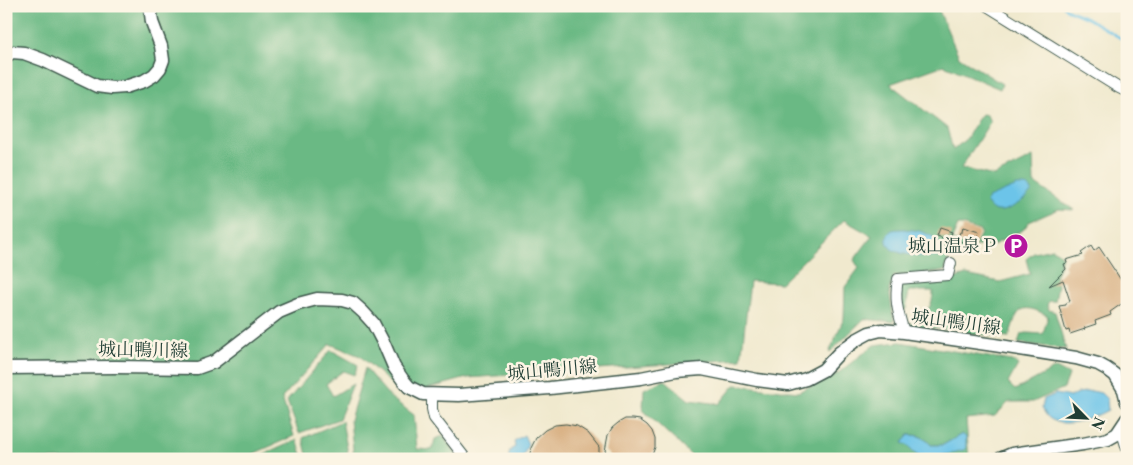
<svg xmlns="http://www.w3.org/2000/svg" width="1133" height="465" font-family="'Libre Caslon Text','Noto Serif JP',serif">
<style>
.forest{fill:#6bb984;stroke:#457b5c;fill-rule:evenodd}
.water{fill:#6cc4e9;stroke:#46808e}
.lines{fill:none;stroke-linecap:round;stroke-linejoin:round}
.stream{stroke:#6cc4e9;stroke-width:2.5}
.building{fill:#d7ad7f}
.minor-casing{stroke:#3e574b;stroke-width:12}
.major-casing{stroke:#3e574b;stroke-width:15}
.minor{stroke:#fff;stroke-width:10}
.major{stroke:#fff;stroke-width:12}
.labels{text-anchor:middle;dominant-baseline:central;stroke-width:5;stroke-linejoin:round;paint-order:stroke}
.poi-label{font-size:18px;fill:#1f3d34;stroke:#fcf5e5;text-anchor:end}
.street-label{font-size:18px;fill:#1f3d34;stroke:#fcf5e5}
</style>
<rect width="100%" height="100%" fill="#fcf5e5"/>
<filter id="ink" filterUnits="userSpaceOnUse"><feTurbulence type="fractalNoise" baseFrequency=".02" numOctaves="2"/><feDisplacementMap in="SourceGraphic" scale="10" xChannelSelector="R" yChannelSelector="G"/><feConvolveMatrix kernelMatrix="1 2 1 2 8 2 1 2 1" color-interpolation-filters="sRGB"/></filter>
<filter id="wash" filterUnits="userSpaceOnUse"><feTurbulence type="fractalNoise" baseFrequency=".0096" numOctaves="4" result="noise"/><feDisplacementMap in="SourceGraphic" scale="20" xChannelSelector="R" yChannelSelector="G"/><feGaussianBlur stdDeviation="1.12" result="paint"/><feColorMatrix in="noise" values="0 0 0 0 0 0 0 0 0 0 0 0 0 0 0 0 0 1.4 0 .05"/><feComposite in="paint" operator="in"/></filter>
<g filter="url(#wash)">
<rect width="100%" height="100%" fill="#f0e9ce"/>
<!-- forest -->
<g class="forest">
<path d="M 6,6 L 937,6 L 959,57 L 1002,84 L 1000,89 L 944,65 L 890,84 L 947,128 L 953,150 L 967,138 L 978,119 L 982,114 L 987,115 L 990,122 L 961,168 L 994,176 L 1033,157 L 1034,183 L 1074,210 L 1059,209 L 1029,222 L 1023,230 L 991,246 L 975,246 L 981,233 L 980,231 L 962,225 L 958,225 L 952,239 L 952,241 L 973,247 L 975,251 L 972,252 L 966,251 L 962,257 L 949,256 L 945,271 L 894,276 L 889,290 L 894,322 L 864,319 L 829,353 L 844,318 L 845,287 L 859,268 L 854,260 L 872,236 L 844,220 L 781,283 L 750,281 L 741,359 L 467,378 L 404,395 L 360,356 L 330,344 L 282,398 L 294,436 L 241,459 L 6,459 Z"/>
<path d="M 1052,249 L 1059,253 L 1062,256 L 1059,267 L 1055,276 L 1058,285 L 1055,301 L 1049,301 L 1047,305 L 1049,310 L 1055,312 L 1066,349 L 1018,343 L 1021,334 L 1027,333 L 1043,334 L 1048,316 C 1019,300 1017,311 1009,337 L 966,333 L 968,320 L 955,314 L 948,329 L 911,327 C 912,315 921,317 927,310 C 932,305 933,297 933,291 L 909,291 L 906,309 L 902,312 L 899,295 L 902,282 L 949,280 L 966,275 L 1000,282 L 1030,274 L 1026,259 L 1034,253 Z"/>
<path d="M 900,342 L 1012,361 L 1018,365 L 1008,383 L 1015,390 L 1056,368 L 1069,375 L 1064,388 L 1033,402 L 1009,402 L 995,416 L 966,419 L 969,459 L 695,459 L 643,410 L 644,389 L 665,380 L 689,400 L 719,404 L 735,385 L 798,392 L 837,374 L 874,345 ZM 962,434 L 922,458 C 911,452 909,448 909,435 C 920,435 924,437 931,445 L 943,445 Z"/>
<path d="M 331,350 L 358,365 L 354,375 L 343,371 L 326,384 L 333,396 L 353,384 L 339,419 L 299,433 L 287,401 Z"/>
<path d="M 365,368 L 391,398 L 414,415 L 417,449 L 432,450 L 435,439 L 443,436 L 459,459 L 354,459 L 350,420 Z"/>
<path d="M 342,421 L 349,459 L 308,459 L 303,438 Z"/>
<path d="M 297,440 L 303,457 L 302,459 L 254,459 Z"/>
</g>
<!-- water -->
<g class="water">
<path d="M 1017,186 C 1024,186 1029,185 1032,191 C 1028,198 1007,213 998,211 C 992,211 989,206 986,202 L 988,198 Z"/>
<path d="M 904,229 C 911,230 919,230 925,233 C 935,236 947,247 938,257 C 926,257 904,256 893,250 C 886,246 884,235 892,230 C 896,229 901,229 904,229 Z"/>
<path d="M 1092,391 L 1101,393 L 1107,399 L 1108,410 C 1093,418 1065,430 1049,418 C 1046,416 1044,411 1042,408 L 1044,399 L 1056,394 L 1070,397 L 1078,393 Z"/>
<path d="M 962,434 L 966,437 L 966,449 C 953,453 924,463 914,453 C 908,448 912,446 902,443 L 909,435 C 919,435 924,437 931,445 L 943,445 Z"/>
<path d="M 524,435 L 528,444 L 522,459 L 508,459 L 510,450 L 515,447 L 514,441 Z"/>
</g>
<g class="lines">
<!-- stream -->
<path class="stream" d="M 1064,6 L 1066,9 L 1087,18 L 1127,42"/>
</g>
<g id="blocks">
<!-- building -->
<g class="building">
<path d="M 963,227 L 979,232 L 974,246 L 957,240 L 960,232 L 962,232 Z"/>
<path d="M 940,228 L 952,232 L 949,240 L 937,236 Z"/>
<path d="M 1091,246 L 1094,251 L 1099,247 L 1127,289 L 1127,300 L 1110,312 L 1111,315 L 1095,321 L 1096,324 L 1084,328 L 1085,329 L 1070,334 L 1069,330 L 1066,331 L 1059,306 L 1066,305 L 1066,303 L 1070,301 L 1063,280 L 1049,286 L 1066,269 L 1064,264 L 1067,263 L 1066,260 L 1083,255 L 1081,253 Z"/>
<path d="M 625,419 L 633,419 L 640,420 L 647,425 L 652,431 L 655,439 L 655,447 L 652,455 L 649,459 L 613,459 L 605,451 L 608,435 L 612,428 L 618,423 Z"/>
<path d="M 566,424 L 577,426 L 588,433 L 599,447 L 599,459 L 529,459 L 531,448 L 536,438 L 545,430 L 555,425 Z"/>
</g>
</g>
</g>
<g filter="url(#ink)">
<use href="#blocks" fill-opacity="0" stroke="#3e574b" stroke-width="1"/>
<g class="lines">
<defs>
<g id="minor">
<path d="M 987,6 L 1119,88 L 1127,92"/>
<path d="M 904,332 C 898,312 894,300 898,279 L 948,275 L 951,263"/>
<path d="M 432,395 L 432,409 L 434,418 L 466,459"/>
<path d="M 1121,429 L 1127,449"/>
</g>
<g id="major">
<path d="M 6,56 L 12,52 L 24,53 L 43,60 L 97,86 L 112,88 L 125,87 L 144,81 L 154,75 L 160,68 L 163,60 L 161,46 L 152,22 L 150,6"/>
<path d="M 6,368 L 115,367 L 197,368 L 214,362 L 279,312 L 298,304 L 317,299 L 342,300 L 353,303 L 363,312 L 373,323 L 385,346 L 394,367 L 403,380 L 409,387 L 423,394 L 459,395 L 550,388 L 641,378 L 676,371 L 702,369 L 757,380 L 788,384 L 806,379 L 823,370 L 839,353 L 856,340 L 869,333 L 881,330 L 904,332 L 994,345 L 1076,358 L 1098,364 L 1107,369 L 1115,375 L 1124,390 L 1127,402"/>
<path d="M 1000,459 L 1012,454 L 1083,444 L 1108,439 L 1117,434 L 1127,419"/>
</g>
</defs>
<!-- minor casing -->
<use href="#minor" class="minor-casing"/>
<!-- major casing -->
<use href="#major" class="major-casing"/>
<!-- minor -->
<use href="#minor" class="minor"/>
<!-- major -->
<use href="#major" class="major"/>
</g>
</g>
<!-- icons -->
<defs>
<symbol id="parking-disc" viewBox="-11 -11 22 22"><circle r="9.5" fill="#b5179e" stroke="#fcf5e5"/><path d="M-3.5-5.5H1a3.5 3.5 0 0 1 0 7H-1V5.5H-3.5ZM-1-3.4V-.6H.8a1.4 1.4 0 0 0 0-2.8Z" fill="#fff"/></symbol>
</defs>
<g fill-rule="evenodd">
<use href="#parking-disc" x="1002" y="232" width="28" height="28"/>
</g>
<g class="labels">
<!-- poi labels -->
<g class="poi-label">
<text x="998" y="246">城山温泉Ｐ</text>
</g>
<!-- street labels -->
<g class="street-label">
<text transform="translate(956 322) rotate(8)">城山鴨川線</text>
<text transform="translate(143 350) rotate(1)">城山鴨川線</text>
<text transform="translate(552 370) rotate(-5)">城山鴨川線</text>
</g>
</g>
<!-- margin -->
<rect width="1133" height="465" fill="none" stroke="#fcf5e5" stroke-width="25"/>
<!-- north arrow -->
<g transform="translate(1086 418) rotate(114)" stroke="#fcf5e5" stroke-width="4" paint-order="stroke">
<path d="M0-4L9 19L0 12L-9 19Z" fill="#1f3d34"/>
<text y="-8" font-size="14" font-weight="bold" text-anchor="middle" fill="#1f3d34">N</text>
</g>
</svg>
